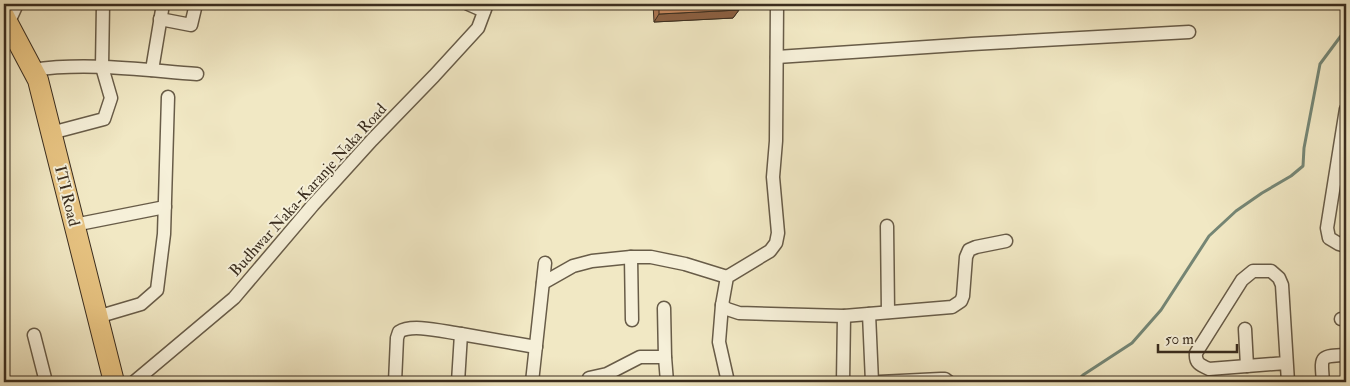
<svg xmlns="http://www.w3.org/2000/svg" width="1350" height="386" font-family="'IM FELL Double Pica',serif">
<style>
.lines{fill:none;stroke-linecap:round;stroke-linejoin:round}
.stream{stroke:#758675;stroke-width:3}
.minor-casing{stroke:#685c48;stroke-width:15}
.primary-casing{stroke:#3a2d1f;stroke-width:22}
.minor{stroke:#f6f0d9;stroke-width:12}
.primary{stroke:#e8c482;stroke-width:20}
.wall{fill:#ac7753;stroke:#3a2d1f}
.shaded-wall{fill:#8c6143;stroke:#3a2d1f}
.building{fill:#c88a60;stroke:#3a2d1f}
.labels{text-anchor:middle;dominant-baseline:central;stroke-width:4;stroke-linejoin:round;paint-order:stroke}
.street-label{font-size:16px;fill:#3a2d1f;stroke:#f6f0d9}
</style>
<rect width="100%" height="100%" fill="#f1e8c4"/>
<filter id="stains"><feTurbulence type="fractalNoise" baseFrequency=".004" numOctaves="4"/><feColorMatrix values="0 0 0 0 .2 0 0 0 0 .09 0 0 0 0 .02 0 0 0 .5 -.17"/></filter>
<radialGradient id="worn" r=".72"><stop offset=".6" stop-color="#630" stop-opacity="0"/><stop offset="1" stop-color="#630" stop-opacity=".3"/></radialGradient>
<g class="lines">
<!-- stream -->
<path class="stream" d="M 1076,382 L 1083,375 L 1132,343 L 1161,310 L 1209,236 L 1236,211 L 1262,193 L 1291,176 L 1303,166 L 1304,148 L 1320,64 L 1346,29"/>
<defs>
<g id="minor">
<path d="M 468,4 L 484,11"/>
<path d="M 777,4 L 776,141 L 773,177 L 778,233 L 776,243 L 770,251 L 727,277 L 722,305 L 727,309 L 739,313 L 844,316 L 952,307 L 961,301 L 963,296 L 966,257 L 969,250 L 976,247 L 1006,241"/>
<path d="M 160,19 L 191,25 L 196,4"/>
<path d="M 8,24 L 17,4"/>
<path d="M 777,57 L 972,44 L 1189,32"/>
<path d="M 32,70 C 87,62 142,70 197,74"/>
<path d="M 152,70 L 163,4"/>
<path d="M 1346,109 L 1327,228 L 1329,238 L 1339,244 L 1346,246"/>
<path d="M 51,133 L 104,119 L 111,98 L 102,67 L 103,4"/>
<path d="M 74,225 L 165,207"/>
<path d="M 887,226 L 888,312"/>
<path d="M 631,257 L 632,320"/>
<path d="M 543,283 L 573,266 L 592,261 L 631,257 L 651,257 L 685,264 L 727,277"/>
<path d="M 722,305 L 719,342 L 728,382"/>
<path d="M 664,308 L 665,357 L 667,382"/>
<path d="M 869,314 L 872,382"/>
<path d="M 97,317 L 141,304 L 157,290 L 164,234 L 168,97"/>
<path d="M 1341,319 L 1346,319"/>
<path d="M 1245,329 L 1247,366"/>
<path d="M 34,335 L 46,382"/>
<path d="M 1286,363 L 1209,369 C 1200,365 1195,363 1196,353 L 1242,280 L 1253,271 L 1271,271 L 1279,278 L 1282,285 L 1288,382"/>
<path d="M 589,378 L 607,374 L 640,357 L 665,357"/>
<path d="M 134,382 L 234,298 L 313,205 L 372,140 L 434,76 L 478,28 L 487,4"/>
<path d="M 395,382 L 397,338 L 399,332 C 412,323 445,332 461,334"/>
<path d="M 458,382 L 461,334 L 536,347"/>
<path d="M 532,382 L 545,263"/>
<path d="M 843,382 L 844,316"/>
<path d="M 879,382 L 941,379 L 945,379 L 949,382"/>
<path d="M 1323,382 C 1321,356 1319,356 1346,355"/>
</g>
<path id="primary" d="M 4,16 L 38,80 L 114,382"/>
</defs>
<!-- minor casing -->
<use href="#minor" class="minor-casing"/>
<!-- primary casing -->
<use href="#primary" class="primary-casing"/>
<!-- minor -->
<use href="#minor" class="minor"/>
<!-- primary -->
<use href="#primary" class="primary"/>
</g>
<!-- wall -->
<path class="wall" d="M 653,4 L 738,4 L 739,10 L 733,18 L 654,22 Z"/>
<!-- shaded-wall -->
<path class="shaded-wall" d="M 739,10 L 733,18 L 654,22 L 659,14 Z"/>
<!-- building -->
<path class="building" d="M 659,4 L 738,4 L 739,10 L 659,14 Z"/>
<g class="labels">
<!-- street labels -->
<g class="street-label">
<text transform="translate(308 190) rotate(-48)">Budhwar Naka-Karanje Naka Road</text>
<text transform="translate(67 196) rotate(76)">ITI Road</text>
</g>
</g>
<!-- margin -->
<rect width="1350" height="386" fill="none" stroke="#f1e8c4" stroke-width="20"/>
<rect x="5" y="5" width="1340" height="376" fill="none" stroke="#3a2d1f" stroke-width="2.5"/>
<rect x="10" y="10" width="1330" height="366" fill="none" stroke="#3a2d1f"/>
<!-- scale -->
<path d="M1158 344v8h79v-8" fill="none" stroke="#3a2d1f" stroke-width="2.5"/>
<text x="1165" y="344" font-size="15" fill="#3a2d1f" stroke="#f6f0d9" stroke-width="4" paint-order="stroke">50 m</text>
<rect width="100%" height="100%" filter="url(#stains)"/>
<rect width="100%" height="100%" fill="url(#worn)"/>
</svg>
